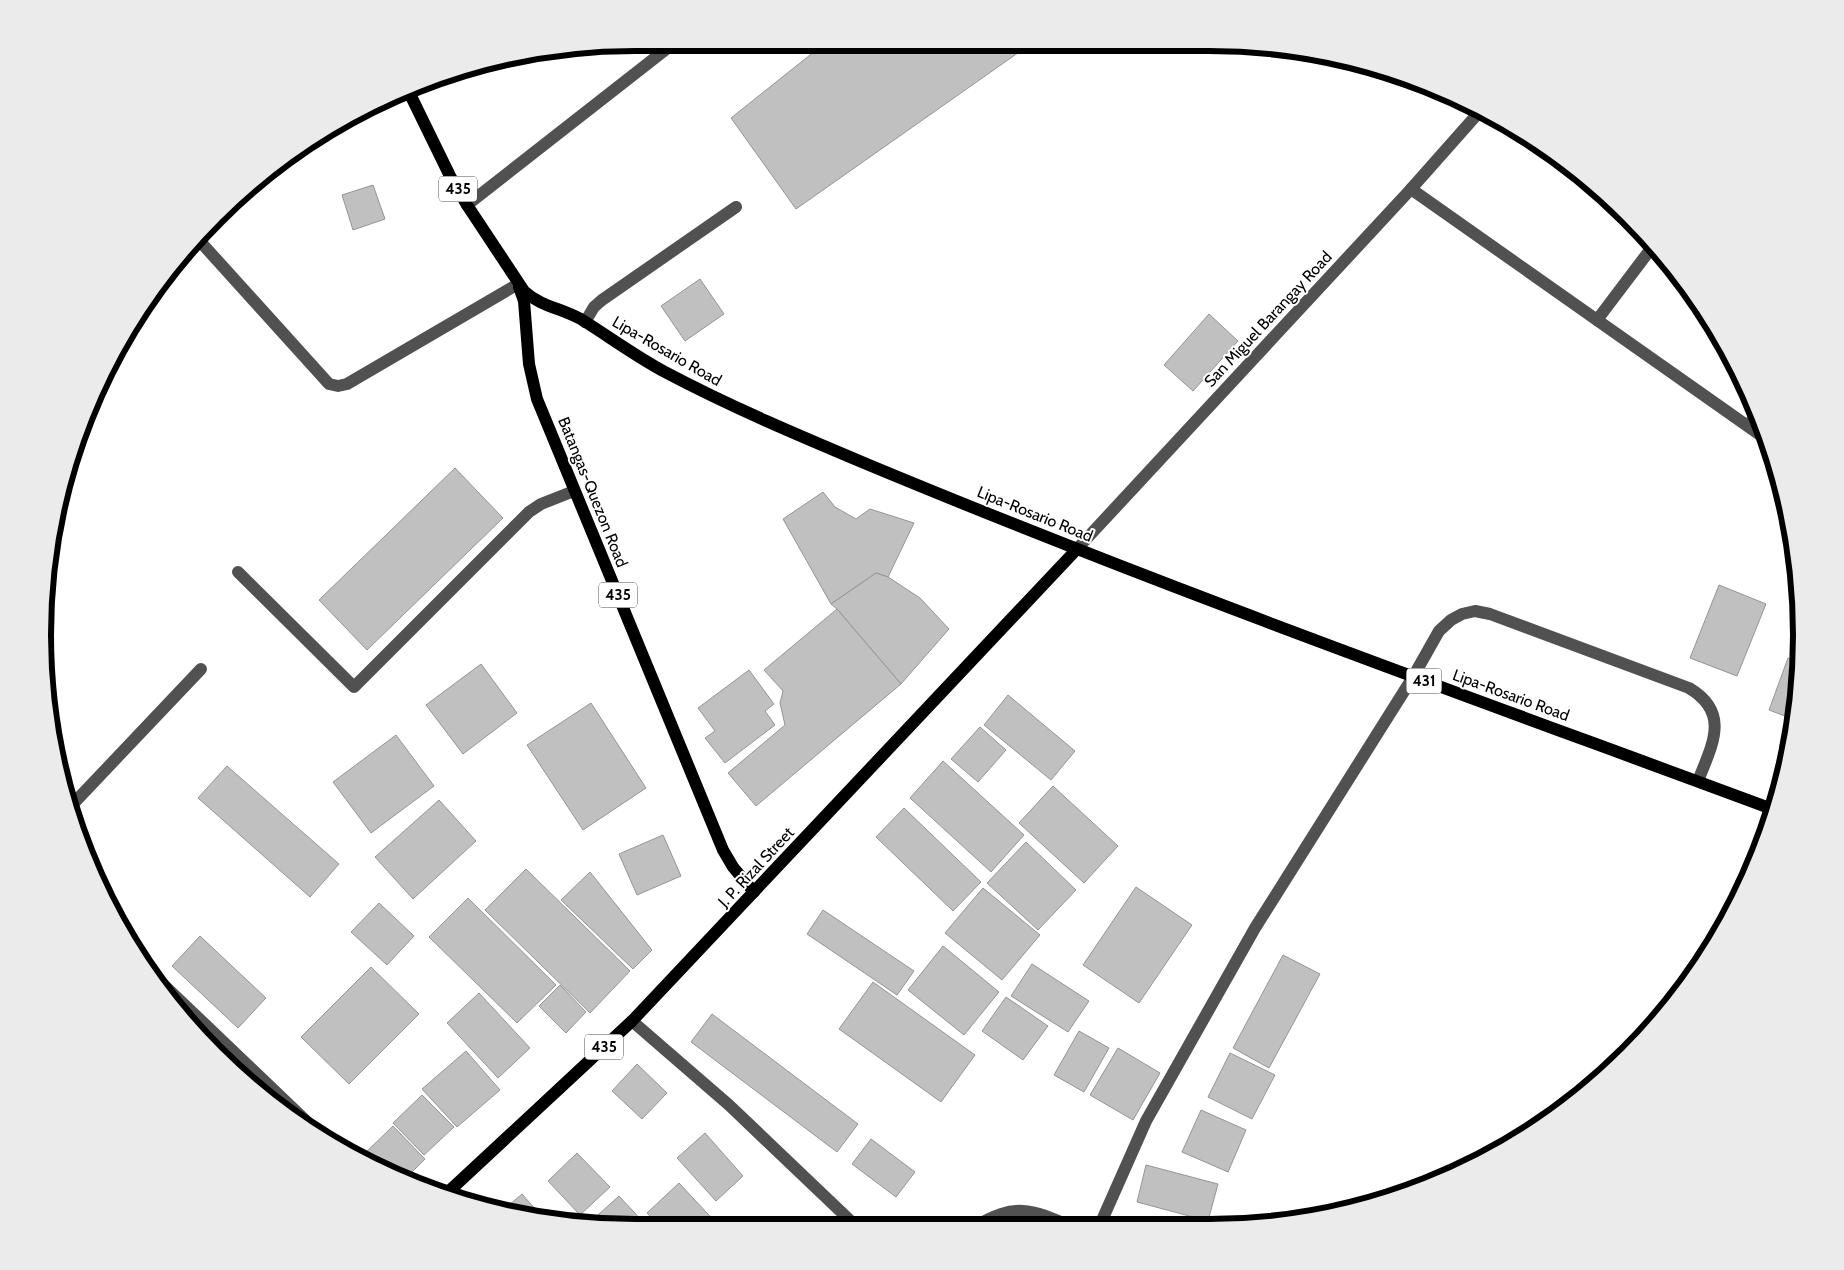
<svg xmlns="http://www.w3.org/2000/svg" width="1844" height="1270" font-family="Cabin,sans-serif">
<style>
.building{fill:#c0c0c0;stroke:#959595}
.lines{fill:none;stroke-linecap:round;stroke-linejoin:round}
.minor{stroke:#515151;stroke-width:12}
.major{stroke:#000;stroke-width:12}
.labels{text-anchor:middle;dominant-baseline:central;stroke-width:4;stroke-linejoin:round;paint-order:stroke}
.shield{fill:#fff;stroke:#4c4c4c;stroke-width:1}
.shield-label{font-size:15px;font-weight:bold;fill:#000}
.street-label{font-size:16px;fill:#000;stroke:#fff}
.rim{fill:none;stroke:#000;stroke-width:6}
</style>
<rect width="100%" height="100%" fill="#fff"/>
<!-- building -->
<g class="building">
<path d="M 825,43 L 1032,43 L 796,209 L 731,118 Z"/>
<path d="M 373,185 L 385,219 L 353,230 L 342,195 Z"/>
<path d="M 700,279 L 724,314 L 685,341 L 661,306 Z"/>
<path d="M 1209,314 L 1238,341 L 1193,391 L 1164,365 Z"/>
<path d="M 455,468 L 503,518 L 367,650 L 319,600 Z"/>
<path d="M 823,492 L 835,507 L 856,519 L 870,509 L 914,523 L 888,577 L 876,573 L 831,604 L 783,519 Z"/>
<path d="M 876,573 L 888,577 L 920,598 L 949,629 L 901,684 L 837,609 L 831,604 Z"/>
<path d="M 1719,585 L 1766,604 L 1737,676 L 1690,658 Z"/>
<path d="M 837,609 L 901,684 L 756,806 L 728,773 L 785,725 L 780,703 L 783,691 L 764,670 Z"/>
<path d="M 1788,658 L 1799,661 L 1793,719 L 1769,710 Z"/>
<path d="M 481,664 L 517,713 L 463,754 L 426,705 Z"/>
<path d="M 749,670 L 774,704 L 765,711 L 775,725 L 725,763 L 705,738 L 715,731 L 698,708 Z"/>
<path d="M 1008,695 L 1075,751 L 1051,780 L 984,725 Z"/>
<path d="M 591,703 L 646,788 L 583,830 L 527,745 Z"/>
<path d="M 980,727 L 1006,750 L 978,782 L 951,759 Z"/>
<path d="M 396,735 L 434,786 L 371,833 L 333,782 Z"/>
<path d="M 943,761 L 1024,835 L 991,872 L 910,798 Z"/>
<path d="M 227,766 L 339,864 L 310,897 L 198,798 Z"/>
<path d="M 1053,786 L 1118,846 L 1084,883 L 1019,823 Z"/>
<path d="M 439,800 L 476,841 L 413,899 L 375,857 Z"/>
<path d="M 904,808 L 981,882 L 953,911 L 876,837 Z"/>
<path d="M 663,835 L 681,876 L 637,895 L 619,854 Z"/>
<path d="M 1026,842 L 1076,890 L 1038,930 L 987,883 Z"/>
<path d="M 526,869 L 630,971 L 590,1013 L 485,910 Z"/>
<path d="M 590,872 L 652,950 L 633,969 L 561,900 Z"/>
<path d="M 1136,887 L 1192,925 L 1139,1003 L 1083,965 Z"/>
<path d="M 983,888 L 1040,935 L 1002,980 L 945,933 Z"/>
<path d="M 468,898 L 556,985 L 517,1023 L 429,937 Z"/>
<path d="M 379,903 L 414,936 L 387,965 L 351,932 Z"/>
<path d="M 823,910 L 914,971 L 897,995 L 807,934 Z"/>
<path d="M 200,936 L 266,998 L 238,1028 L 172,966 Z"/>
<path d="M 943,946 L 999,992 L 964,1035 L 908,990 Z"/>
<path d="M 1283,955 L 1320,974 L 1269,1068 L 1233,1048 Z"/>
<path d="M 1032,964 L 1089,1001 L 1068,1032 L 1011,996 Z"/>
<path d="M 371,967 L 419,1014 L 349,1084 L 301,1037 Z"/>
<path d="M 873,982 L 975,1055 L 941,1102 L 839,1029 Z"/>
<path d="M 560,985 L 586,1012 L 566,1033 L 539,1006 Z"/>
<path d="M 479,993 L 530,1048 L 498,1078 L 447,1023 Z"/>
<path d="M 1006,997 L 1048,1026 L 1023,1060 L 982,1031 Z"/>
<path d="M 712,1014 L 858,1124 L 837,1152 L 691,1042 Z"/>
<path d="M 1079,1031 L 1109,1048 L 1084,1092 L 1054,1075 Z"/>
<path d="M 1118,1048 L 1160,1073 L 1133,1120 L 1090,1095 Z"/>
<path d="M 466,1051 L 500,1090 L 457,1127 L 422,1089 Z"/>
<path d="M 1230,1053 L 1275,1075 L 1252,1119 L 1208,1097 Z"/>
<path d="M 637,1064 L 667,1093 L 642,1119 L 612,1091 Z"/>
<path d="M 422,1095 L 454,1127 L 424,1155 L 393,1123 Z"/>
<path d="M 1201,1110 L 1246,1130 L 1228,1172 L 1182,1152 Z"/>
<path d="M 393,1126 L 425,1159 L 404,1180 L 361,1157 Z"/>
<path d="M 705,1133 L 743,1176 L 716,1201 L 677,1158 Z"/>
<path d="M 871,1139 L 915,1172 L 896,1197 L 852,1164 Z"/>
<path d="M 577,1153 L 610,1187 L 580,1215 L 548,1181 Z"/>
<path d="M 1146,1165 L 1218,1184 L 1208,1221 L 1137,1202 Z"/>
<path d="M 679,1183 L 720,1227 L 660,1227 L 647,1213 Z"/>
<path d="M 522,1194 L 544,1219 L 519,1216 L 502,1211 Z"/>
<path d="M 619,1196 L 645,1224 L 641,1227 L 635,1228 L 589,1223 Z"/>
</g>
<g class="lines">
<!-- minor -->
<g class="minor">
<path d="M 1411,189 L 1766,439"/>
<path d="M 467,205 L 674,43"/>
<path d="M 197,238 L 329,384 L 338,386 L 347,384 L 518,284"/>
<path d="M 1597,320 L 1653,246"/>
<path d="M 585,322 L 594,307 L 602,300 L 736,207"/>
<path d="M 1748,426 L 1758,412"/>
<path d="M 1077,549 L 1411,189 L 1481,110"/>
<path d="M 238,572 L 354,687 L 529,512 L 541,504 L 574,491"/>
<path d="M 72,805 L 201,669"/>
<path d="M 145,967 L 323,1137"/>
<path d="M 632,1021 L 729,1105 L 857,1227"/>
<path d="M 974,1227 C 1015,1203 1030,1208 1072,1227"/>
<path d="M 1099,1227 L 1146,1121 L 1255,928 L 1413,677 L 1439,631 L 1451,620 L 1462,614 L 1475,611 L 1490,614 L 1689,688 C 1731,713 1712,745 1698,781"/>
</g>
<!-- major -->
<g class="major">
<path d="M 407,88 L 450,176 L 467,205 L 524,291 C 541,307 565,309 584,321 C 611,338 637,357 665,372 C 731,407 800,436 869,465 C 1167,589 1470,697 1772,809"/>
<path d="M 519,287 L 524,301 L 529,364 L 537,399 L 723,850 L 733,867 L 754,892"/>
<path d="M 446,1194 L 632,1021 L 1077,549"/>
</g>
</g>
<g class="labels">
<!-- shield labels -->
<g class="shield">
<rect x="439" y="176.5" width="38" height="25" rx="4"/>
<rect x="599" y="582.5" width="38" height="25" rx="4"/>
<rect x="1406.5" y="668.5" width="35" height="25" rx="4"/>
<rect x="585" y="1034.5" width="38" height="25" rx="4"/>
</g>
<g class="shield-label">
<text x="458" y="189">435</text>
<text x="618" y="595">435</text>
<text x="1424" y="681">431</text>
<text x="604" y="1047">435</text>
</g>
<!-- street labels -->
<g class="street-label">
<text transform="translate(1268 319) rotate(-47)">San Miguel Barangay Road</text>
<text transform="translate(667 351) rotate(30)">Lipa-Rosario Road</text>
<text transform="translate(593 492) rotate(68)">Batangas-Quezon Road</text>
<text transform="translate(1035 514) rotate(22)">Lipa-Rosario Road</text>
<text transform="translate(1511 695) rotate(20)">Lipa-Rosario Road</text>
<text transform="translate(756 867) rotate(-47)">J. P. Rizal Street</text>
</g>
</g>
<!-- crop -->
<path d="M0 0H1844V1270H0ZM635 51H1209A584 584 0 0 1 1793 635V635A584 584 0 0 1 1209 1219H635A584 584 0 0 1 51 635V635A584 584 0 0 1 635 51Z" fill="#ebebeb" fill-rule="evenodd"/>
<path class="rim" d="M635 51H1209A584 584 0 0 1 1793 635V635A584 584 0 0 1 1209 1219H635A584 584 0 0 1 51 635V635A584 584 0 0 1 635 51Z"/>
</svg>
